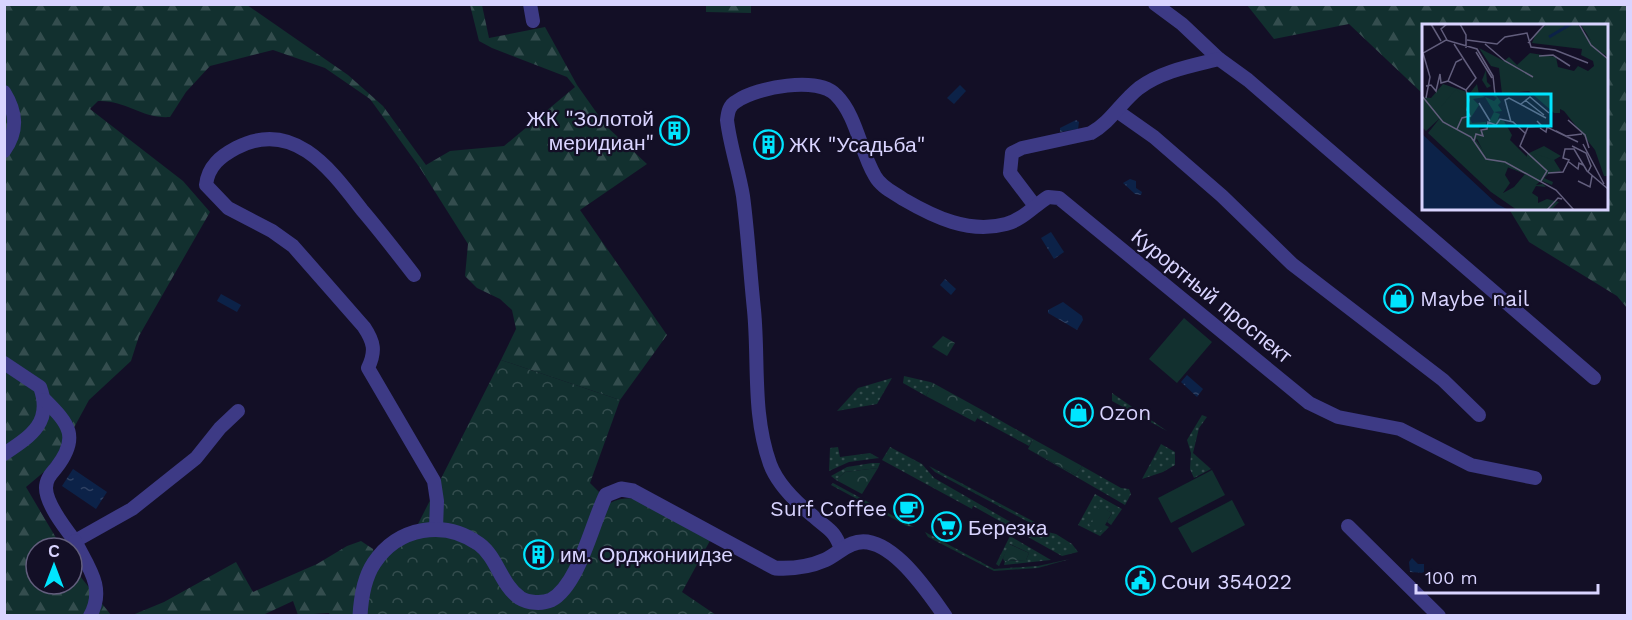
<svg xmlns="http://www.w3.org/2000/svg" width="1632" height="620" font-family="'Work Sans',sans-serif">
<style>
.grass{fill:url(#grass-dots)}
.forest{fill:url(#forest-firs)}
.park{fill:url(#park-crowns)}
.pitch{fill:#12302f}
.water{fill:url(#water-ripples)}
.lines{fill:none;stroke-linecap:round;stroke-linejoin:round}
.minor{stroke:#3d3a85;stroke-width:14}
.tertiary{stroke:#3d3a85;stroke-width:15}
.labels{text-anchor:middle;dominant-baseline:central;stroke-width:4.5;stroke-linejoin:round;paint-order:stroke}
.poi-label{font-size:21px;fill:#d9d4ff;stroke:#130f26;text-anchor:start}
.street-label{font-size:21px;fill:#d9d4ff;stroke:#130f26}
.inset-river{fill:none;stroke:#0c2248;stroke-width:3}
.inset-road{fill:none;stroke:#625e7d;stroke-width:1.5}
.view{fill:#00e5ff;fill-opacity:0.15;stroke:#00e5ff;stroke-width:3}
.inset-edge{fill:none;stroke:#d9d4ff;stroke-width:3}
</style>
<defs>
<pattern id="grass-dots" width="8" height="8" patternUnits="userSpaceOnUse" patternTransform="scale(1.5)"><rect width="8" height="8" fill="#12302f"/><path d="M2 2h.1M6 6h.1" fill="none" stroke="#344d4e" stroke-width="1.8" stroke-linecap="round"/></pattern>
<pattern id="forest-firs" width="22" height="20" patternUnits="userSpaceOnUse" patternTransform="scale(1.5)"><rect width="22" height="20" fill="#12302f"/><path d="M5 1l3.5 6h-7zM16 11l3.5 6h-7z" fill="#344d4e"/></pattern>
<pattern id="park-crowns" width="20" height="18" patternUnits="userSpaceOnUse" patternTransform="scale(1.5)"><rect width="20" height="18" fill="#12302f"/><path d="M2 6a3 3 0 1 1 6 0M12 15a3 3 0 1 1 6 0" fill="none" stroke="#344d4e"/></pattern>
<pattern id="water-ripples" width="26" height="14" patternUnits="userSpaceOnUse" patternTransform="scale(1.5)"><rect width="26" height="14" fill="#0c2248"/><path d="M2 4q2-2 4 0t4 0M15 11q2-2 4 0t4 0" fill="none" stroke="#2f4163"/></pattern>
</defs>
<rect width="100%" height="100%" fill="#130f26"/>
<!-- grass -->
<g class="grass">
<path d="M 904,376 L 930,382 L 933,383 L 926,396 L 903,383 Z"/>
<path d="M 892,378 L 877,404 L 837,411 L 858,388 Z"/>
<path d="M 1112,393 L 1167,431 L 1112,401 Z"/>
<path d="M 982,410 L 1033,439 L 1029,446 L 977,418 Z"/>
<path d="M 1202,415 L 1207,417 L 1199,428 L 1193,453 L 1211,469 L 1194,478 L 1190,469 L 1191,453 L 1187,440 Z"/>
<path d="M 1161,444 L 1175,452 L 1175,465 L 1163,472 L 1142,479 Z"/>
<path d="M 838,447 L 840,457 L 870,453 L 879,458 L 849,462 L 829,471 L 830,448 Z"/>
<path d="M 890,447 L 922,464 L 934,478 L 1014,524 L 1056,534 L 1072,544 L 1078,552 L 1062,556 L 973,506 L 972,509 L 882,460 Z"/>
<path d="M 1028,449 L 1076,475 L 1082,466 L 1121,488 L 1129,489 L 1131,494 L 1125,505 Z"/>
<path d="M 872,463 L 880,463 L 878,468 L 845,472 L 836,480 L 831,476 L 847,467 Z"/>
<path d="M 929,466 L 1042,526 L 1034,525 L 935,472 Z"/>
<path d="M 833,483 L 914,527 L 907,526 L 831,485 Z"/>
<path d="M 1095,494 L 1122,509 L 1111,525 L 1107,522 L 1112,513 L 1100,507 L 1105,525 L 1109,527 L 1100,536 L 1078,525 Z"/>
<path d="M 925,532 L 994,569 L 1038,566 L 1070,559 L 1038,568 L 994,571 L 928,537 Z"/>
<path d="M 1010,536 L 1051,560 L 1004,565 L 1005,561 L 1026,560 L 1029,553 L 1010,544 L 999,566 L 996,564 Z"/>
</g>
<!-- forest -->
<g class="forest">
<path d="M 4,5 L 247,5 L 348,75 L 383,106 L 426,165 L 450,151 L 504,146 L 575,87 L 567,77 L 492,48 L 479,41 L 470,5 L 482,5 L 489,38 L 545,27 L 577,85 L 606,126 L 647,164 L 580,210 L 667,335 L 620,400 L 501,360 L 516,329 L 512,310 L 500,299 L 477,288 L 465,276 L 468,244 L 420,168 L 370,99 L 325,68 L 273,50 L 210,66 L 186,92 L 170,117 C 142,119 126,100 98,101 L 90,109 L 183,181 L 210,212 L 139,336 L 131,361 L 89,400 L 64,446 L 45,471 L 26,487 L 62,548 L 36,548 L 36,584 L 72,584 L 72,566 L 111,615 L 5,615 Z"/>
<path d="M 751,5 L 751,13 L 706,12 L 706,5 Z"/>
<path d="M 1247,5 L 1627,5 L 1627,308 L 1617,296 L 1529,242 L 1509,209 L 1606,208 L 1606,26 L 1424,26 L 1423,94 L 1349,24 L 1274,39 Z"/>
<path d="M 361,541 L 373,549 L 375,561 L 361,615 L 330,615 L 329,613 L 298,615 L 293,601 L 263,615 L 130,616 L 164,602 L 236,562 L 253,592 L 317,564 L 347,546 Z"/>
</g>
<!-- park -->
<g class="park">
<path d="M 943,336 L 955,343 L 947,356 L 932,347 Z"/>
<path d="M 501,360 L 620,400 L 590,483 L 610,503 C 645,486 683,520 712,537 L 682,592 L 716,615 L 361,616 L 369,573 L 415,530 Z"/>
<path d="M 933,383 L 982,410 L 975,422 L 926,396 Z"/>
<path d="M 1033,439 L 1082,466 L 1076,475 L 1028,449 Z"/>
<path d="M 878,468 L 862,494 L 836,480 L 845,472 Z"/>
<path d="M 1100,506 L 1112,513 L 1101,532 L 1089,525 Z"/>
<path d="M 1009,544 L 1029,553 L 1026,560 L 1004,561 L 1003,558 Z"/>
</g>
<!-- pitch -->
<g class="pitch">
<path d="M 1184,318 L 1212,342 L 1177,383 L 1149,359 Z"/>
<path d="M 1212,470 L 1225,495 L 1171,523 L 1158,498 Z"/>
<path d="M 1232,500 L 1245,525 L 1192,553 L 1178,528 Z"/>
</g>
<!-- water -->
<g class="water">
<path d="M 960,85 L 966,91 L 954,104 L 947,98 Z"/>
<path d="M 1076,120 L 1079,122 L 1078,129 L 1060,132 L 1060,128 Z"/>
<path d="M 1130,179 L 1136,181 L 1136,188 L 1142,192 L 1141,195 L 1135,194 L 1123,183 Z"/>
<path d="M 1051,232 L 1064,252 L 1054,259 L 1041,238 Z"/>
<path d="M 945,279 L 956,289 L 951,295 L 940,285 Z"/>
<path d="M 221,294 L 241,305 L 237,312 L 217,301 Z"/>
<path d="M 1063,302 L 1082,316 L 1083,320 L 1077,330 L 1048,313 L 1048,310 Z"/>
<path d="M 1187,375 L 1203,389 L 1197,397 L 1181,382 Z"/>
<path d="M 73,469 L 107,492 L 96,509 L 62,486 Z"/>
<path d="M 1412,558 L 1418,564 L 1424,564 L 1424,573 L 1410,572 L 1409,562 Z"/>
</g>
<g class="lines">
<!-- minor -->
<g class="minor">
<path d="M 530,4 L 533,21"/>
<path d="M 1155,4 L 1182,24 L 1219,59"/>
<path d="M 4,92 C 17,113 18,131 4,151"/>
<path d="M 1117,111 L 1154,137 L 1222,196 L 1292,264 L 1443,380 L 1479,415"/>
<path d="M 1035,206 L 1010,173 L 1012,153 L 1022,148 L 1091,133 C 1111,122 1121,102 1139,88 C 1162,71 1191,66 1219,59 L 1248,80 L 1594,378"/>
<path d="M 414,275 C 397,253 380,231 362,210 C 331,170 294,118 236,148 C 221,156 208,166 206,185 L 228,208 L 272,231 L 293,246 L 364,327 C 374,342 376,351 368,368 L 434,481 L 437,501 L 436,528"/>
<path d="M 4,363 L 40,387 C 53,422 31,436 4,454"/>
<path d="M 45,400 C 69,424 80,437 56,468 C 51,474 46,479 46,488 C 46,504 65,528 75,541 L 132,509 L 196,458 L 220,428 L 238,411"/>
<path d="M 1348,526 L 1439,616"/>
<path d="M 75,541 C 88,567 106,588 90,616"/>
<path d="M 841,549 C 834,529 828,530 813,516 C 797,503 777,483 770,464 C 752,414 759,361 754,310 C 750,272 748,234 743,196 C 739,171 730,146 727,120 C 728,112 729,105 737,101 C 757,87 818,76 836,95 C 857,116 860,151 875,176 C 881,187 893,192 903,199 C 934,217 969,234 1006,224 C 1022,220 1034,206 1048,197 L 1059,198 L 1309,403 L 1338,417 L 1400,429 L 1471,465 L 1535,478"/>
</g>
<!-- tertiary -->
<path class="tertiary" d="M 360,616 C 361,598 364,578 374,563 C 398,527 444,519 479,544 C 497,557 501,585 520,598 C 528,603 542,604 551,600 C 579,585 592,523 606,495 L 621,489 L 633,491 L 775,568 C 792,569 809,567 825,560 C 834,556 842,548 852,544 C 887,529 928,592 945,616"/>
</g>
<!-- icons -->
<defs>
<symbol id="building-ring" viewBox="-11 -11 22 22"><circle r="9.5" fill="#130f26" stroke="#00e5ff" stroke-width="1.5"/><path d="M-4-6H4V6H1V3H-1V6H-4ZM-2.5-4.3h1.7v1.8h-1.7ZM.8-4.3h1.7v1.8H.8ZM-2.5-1h1.7V.8h-1.7ZM.8-1h1.7V.8H.8Z" fill="#00e5ff"/></symbol>
<symbol id="shop-ring" viewBox="-11 -11 22 22"><circle r="9.5" fill="#130f26" stroke="#00e5ff" stroke-width="1.5"/><path d="M-5-2.5h2.3a2.7 3.5 0 0 1 5.4 0H5L5.5 6h-11ZM-1.5-2.5h3a1.5 2.3 0 0 0-3 0Z" fill="#00e5ff"/></symbol>
<symbol id="cafe-ring" viewBox="-11 -11 22 22"><circle r="9.5" fill="#130f26" stroke="#00e5ff" stroke-width="1.5"/><path d="M-5.5-4.5H6V0H3Q3 3.5 0 3.5H-2.5Q-5.5 3.5-5.5 0ZM3-3.2v2h1.7v-2ZM-6 4.5H4V6H-6Z" fill="#00e5ff"/></symbol>
<symbol id="supermarket-ring" viewBox="-11 -11 22 22"><circle r="9.5" fill="#130f26" stroke="#00e5ff" stroke-width="1.5"/><path d="M-6-5.5h2.5l.6 2H6L4.5 2H-2.5L-4.4-4H-6ZM-1.5 3.2a1.3 1.3 0 1 0 .1 0ZM3 3.2a1.3 1.3 0 1 0 .1 0Z" fill="#00e5ff"/></symbol>
<symbol id="civic-ring" viewBox="-11 -11 22 22"><circle r="9.5" fill="#130f26" stroke="#00e5ff" stroke-width="1.5"/><path d="M-.6-6.5H3V-4.5H.6V-3L4-1V1h2V6H-6V1h2V-1L-.6-3ZM-1.2 2.5V6h2.4V2.5Z" fill="#00e5ff"/></symbol>
</defs>
<g fill-rule="evenodd">
<use href="#building-ring" x="658" y="114" width="33" height="33"/>
<use href="#building-ring" x="752" y="128" width="33" height="33"/>
<use href="#shop-ring" x="1382" y="282" width="33" height="33"/>
<use href="#shop-ring" x="1062" y="396" width="33" height="33"/>
<use href="#cafe-ring" x="892" y="492" width="33" height="33"/>
<use href="#supermarket-ring" x="930" y="510" width="33" height="33"/>
<use href="#building-ring" x="522" y="538" width="33" height="33"/>
<use href="#civic-ring" x="1124" y="564" width="33" height="33"/>
</g>
<g class="labels">
<!-- poi labels -->
<g class="poi-label">
<text x="654" y="118" text-anchor="end">ЖК "Золотой<tspan x="654" dy="24">меридиан"</tspan></text>
<text x="789" y="144">ЖК "Усадьба"</text>
<text x="1420" y="298">Maybe nail</text>
<text x="1099" y="412">Ozon</text>
<text x="887" y="508" text-anchor="end">Surf Coffee</text>
<text x="968" y="527">Березка</text>
<text x="560" y="554">им. Орджониидзе</text>
<text x="1161" y="581">Сочи 354022</text>
</g>
<!-- street labels -->
<g class="street-label">
<text transform="translate(1212 296) rotate(39)">Курортный проспект</text>
</g>
</g>
<!-- overview -->
<g transform="translate(1422 24)">
<rect width="186" height="186" fill="#130f26"/>
<path d="M 125,0 L 155,0 L 186,36 L 186,152 L 182,152 L 173,126 L 142,87 L 138,85 L 138,89 L 132,89 L 107,67 L 80,70 L 77,44 L 69,42 L 57,24 L 82,37 L 87,33 L 95,41 L 108,29 L 134,33 L 136,43 L 152,47 L 156,42 L 166,47 L 172,42 L 171,37 L 159,31 L 160,25 L 110,19 L 114,9 ZM 158,0 L 186,0 L 186,33 L 175,25 ZM 64,46 L 65,58 L 69,62 L 71,72 L 74,71 L 79,78 L 76,81 L 80,87 L 72,88 L 63,73 L 51,75 L 57,81 L 48,95 L 50,99 L 64,98 L 64,105 L 61,101 L 57,104 L 61,112 L 57,110 L 54,116 L 67,135 L 75,128 L 87,141 L 83,151 L 88,159 L 81,169 L 92,163 L 103,150 L 105,130 L 122,122 L 139,132 L 132,136 L 134,143 L 114,161 L 121,160 L 124,163 L 114,162 L 110,169 L 116,173 L 116,179 L 125,175 L 137,178 L 129,186 L 95,186 L 69,168 L 6,109 L 18,94 L 4,107 L 0,103 L 0,73 L 9,74 L 21,60 L 48,69 L 55,60 L 57,70 L 72,77 L 75,74 L 71,72 L 69,62 L 65,64 L 60,56 Z" fill="#12302f"/>
<path d="M 34,65 L 45,76 L 39,82 L 44,88 L 35,97 L 34,105 L 10,86 L 19,83 ZM 72,88 L 78,90 L 76,95 L 82,97 L 90,111 L 88,116 L 106,134 L 111,135 L 113,130 L 132,136 L 139,147 L 126,149 L 122,154 L 131,158 L 130,161 L 65,135 L 53,111 L 59,112 L 58,107 L 63,106 Z" fill="#12302f"/>
<path d="M 0,110 L 75,180 L 87,186 L 0,186 Z" fill="#0c2248"/>
<path class="inset-river" d="M 127,13 L 149,0"/>
<path class="inset-road" d="M 9,0 L 19,17M 25,0 L 19,5 L 25,16M 38,0 L 44,11 L 44,24M 157,0 L 169,21 L 186,35M 45,16 L 75,20 L 83,13 L 105,9 L 109,23 L 133,26 L 166,39M 106,19 L 123,0M 32,20 L 54,54 L 44,66M 63,20 L 83,37 L 111,53M 54,28 L 70,54M 117,32 L 131,31 L 148,42M 26,57 L 44,66 L 47,76 L 45,86 L 48,92 L 40,94 L 35,105M 26,57 L 34,38 L 40,35M 4,62 L 9,61 L 14,67 L 18,50 L 19,59 L 26,57M 0,72 L 21,98 L 49,113 L 64,135 L 83,138 L 134,166 L 152,186M 4,74 L 8,53 L 1,29 L 24,16 L 55,25 L 71,52 L 73,71M 103,76 L 122,91M 57,79 L 68,97M 99,80 L 108,73 L 127,89M 146,96 L 163,111 L 167,124M 115,97 L 120,102 L 106,103 L 98,122 L 125,147 L 119,157M 89,98 L 83,76 L 87,74 L 124,94M 118,104 L 124,108 L 125,103 L 156,118M 134,107 L 144,112 L 160,110M 52,117 L 54,110 L 61,112 L 59,106 L 65,105 L 66,98 L 74,101 L 78,95 L 91,98 L 104,110M 161,120 L 182,160M 150,122 L 164,129 L 169,142 L 166,148M 147,138 L 156,145 L 157,139 L 161,141M 126,149 L 141,148 L 147,136 L 141,134 L 143,125 L 152,125 L 165,147 L 186,165M 156,157 L 168,163 L 170,152M 125,186 L 136,174 L 140,175"/>
<path class="view" d="M 46,70 L 129,70 L 129,102 L 46,102 Z"/>
<rect width="186" height="186" class="inset-edge"/>
</g>
<!-- border -->
<rect width="1632" height="620" fill="none" stroke="#d9d4ff" stroke-width="12"/>
<!-- north arrow -->
<g transform="translate(54 566)"><circle r="28" fill="#130f26" stroke="#625e7d" stroke-width="1.5"/>
<path d="M0-4.5L10 22L0 15L-10 22Z" fill="#00e5ff"/>
<text y="-9" font-size="16" font-weight="bold" text-anchor="middle" fill="#d9d4ff">С</text>
</g>
<!-- scale -->
<path d="M1416 584v9h182v-9" fill="none" stroke="#d9d4ff" stroke-width="3"/>
<text x="1425" y="584" font-size="18" fill="#d9d4ff" stroke="#130f26" stroke-width="4.5" paint-order="stroke">100 m</text>
</svg>
